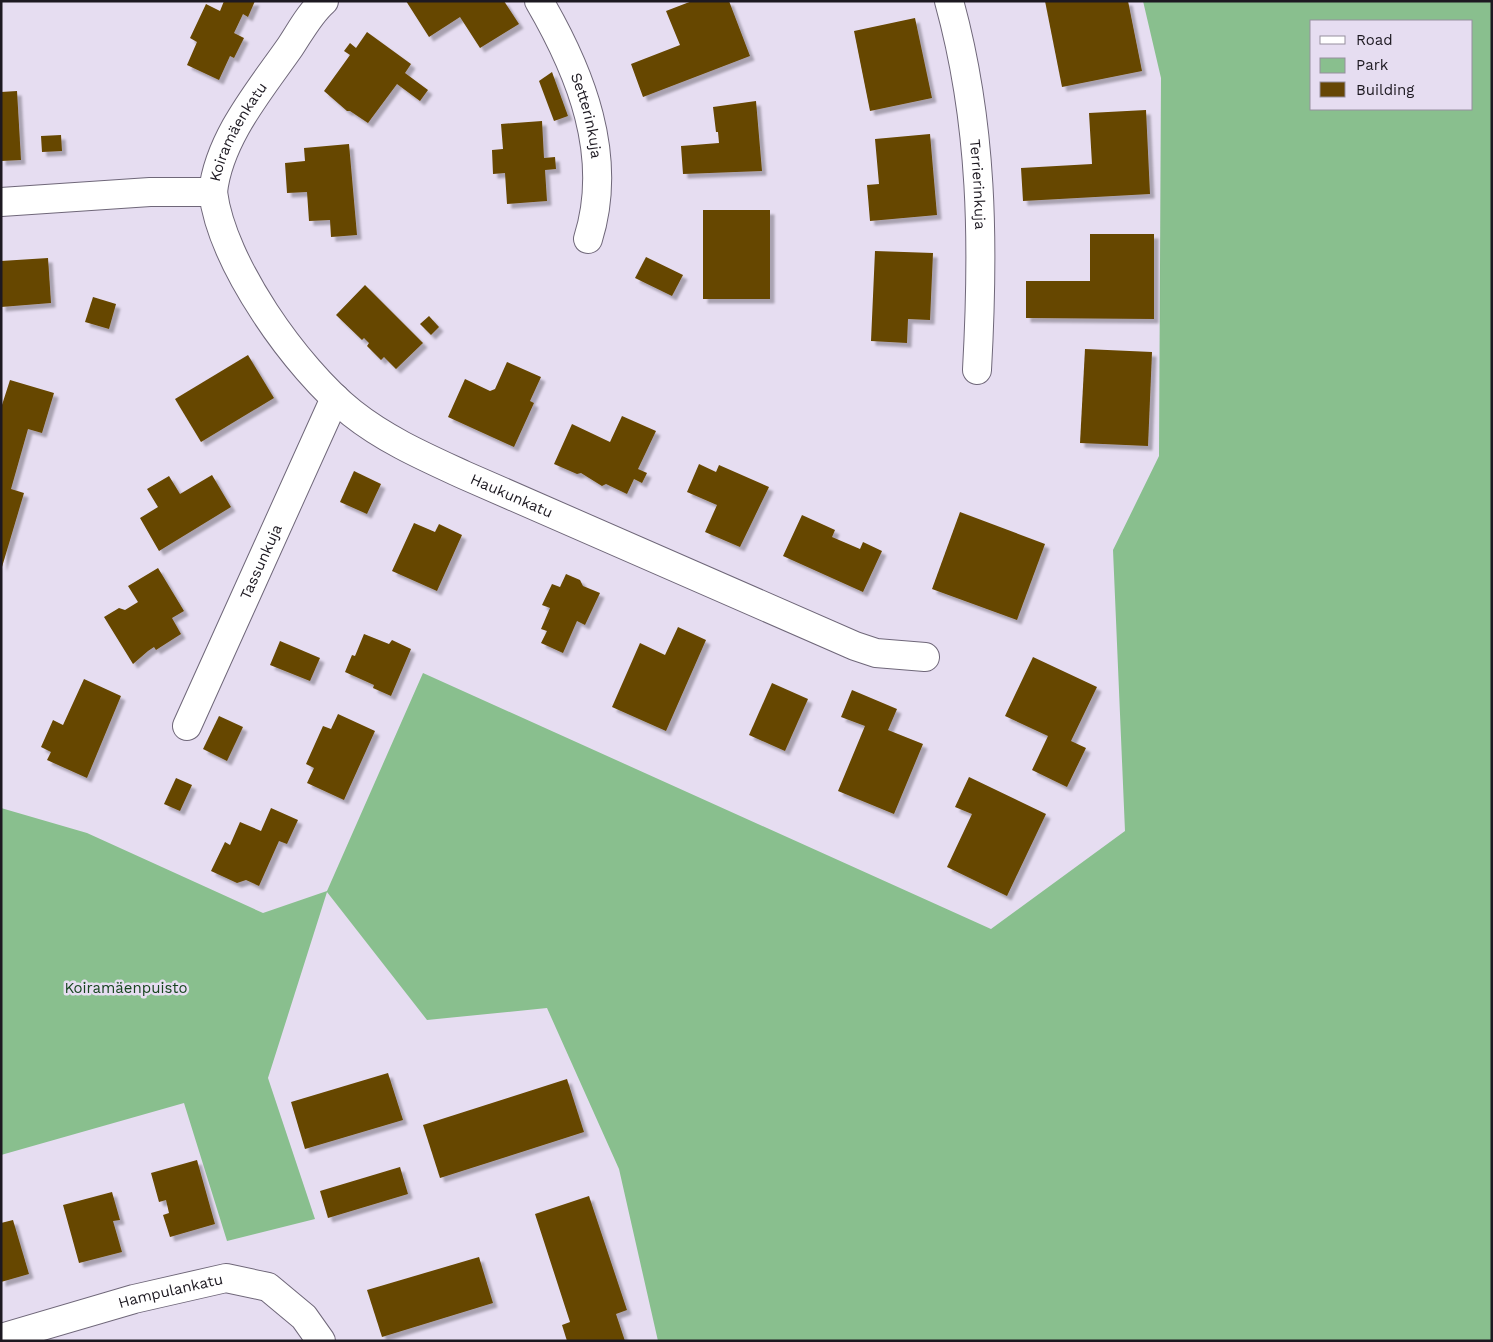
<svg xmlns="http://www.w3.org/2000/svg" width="1493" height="1342" font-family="'Work Sans',sans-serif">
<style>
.green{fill:#89bf8e;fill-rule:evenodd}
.building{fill:#664605;filter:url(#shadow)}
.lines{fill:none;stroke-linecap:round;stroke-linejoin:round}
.street-casing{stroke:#6f6779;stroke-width:30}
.street{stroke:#fff;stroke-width:28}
.labels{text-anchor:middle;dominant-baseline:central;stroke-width:5;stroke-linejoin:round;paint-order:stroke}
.street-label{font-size:15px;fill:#1d1921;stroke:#e6ddf1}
.park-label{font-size:15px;fill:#16441e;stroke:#e6ddf1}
</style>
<defs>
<filter id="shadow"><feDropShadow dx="4.5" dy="4.5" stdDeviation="1" flood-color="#0004"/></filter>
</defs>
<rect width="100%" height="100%" fill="#e6ddf1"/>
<!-- green -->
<path class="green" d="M 1143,1 L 1492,1 L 1492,1341 L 658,1341 L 619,1169 L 547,1008 L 427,1020 L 327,892 L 268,1078 L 315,1219 L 227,1241 L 184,1103 L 1,1155 L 1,808 L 87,833 L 263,913 L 327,891 L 423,673 L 991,929 L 1125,831 L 1113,550 L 1159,456 L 1161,78 ZM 1312,21 L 1472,21 L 1472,109 L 1312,109 Z"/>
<!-- building -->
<g class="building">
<path d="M 224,1 L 255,1 L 248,17 L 243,14 L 234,33 L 244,38 L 234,58 L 230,56 L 219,80 L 187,65 L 197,42 L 190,38 L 206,4 L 220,11 Z"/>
<path d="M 406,1 L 504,1 L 519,24 L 480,48 L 460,17 L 429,37 Z"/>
<path d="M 692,1 L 729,1 L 750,56 L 643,97 L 631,64 L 680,45 L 666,11 Z"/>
<path d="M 1045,1 L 1128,1 L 1142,71 L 1062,87 Z"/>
<path d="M 915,18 L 932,98 L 870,111 L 854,31 Z"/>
<path d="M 367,32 L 411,64 L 405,73 L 428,90 L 420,101 L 397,84 L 368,123 L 350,111 L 347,111 L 324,91 L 350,55 L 344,51 L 350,43 L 356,48 Z"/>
<path d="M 552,72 L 568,116 L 554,121 L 539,81 Z"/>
<path d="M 17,91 L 21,160 L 1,161 L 1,92 Z"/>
<path d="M 756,101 L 762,171 L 683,174 L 681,146 L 719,143 L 718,132 L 716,132 L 713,107 Z"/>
<path d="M 1146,110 L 1150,194 L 1023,201 L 1021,168 L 1092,164 L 1089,113 Z"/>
<path d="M 542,121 L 544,158 L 555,157 L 556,169 L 545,170 L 547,201 L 507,204 L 505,173 L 493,174 L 492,150 L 503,149 L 501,124 Z"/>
<path d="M 930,134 L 937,215 L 870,221 L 867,185 L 879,184 L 875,139 Z"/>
<path d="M 61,135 L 62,151 L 42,152 L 41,136 Z"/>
<path d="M 349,144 L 357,235 L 331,237 L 330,220 L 309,221 L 307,192 L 287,193 L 285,163 L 305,161 L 304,148 Z"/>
<rect x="703" y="210" width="67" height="89"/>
<path d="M 1090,234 L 1154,234 L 1154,319 L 1026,318 L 1026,281 L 1090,281 Z"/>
<path d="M 875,251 L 933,253 L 930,320 L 908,319 L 907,343 L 871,341 Z"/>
<path d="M 646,257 L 683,275 L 672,296 L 635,278 Z"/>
<path d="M 48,258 L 51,303 L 1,307 L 1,261 Z"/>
<path d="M 365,285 L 423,343 L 396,369 L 384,357 L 381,360 L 367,346 L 369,343 L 364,338 L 362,340 L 336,315 Z"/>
<path d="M 93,297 L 116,304 L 109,329 L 85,322 Z"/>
<path d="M 429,316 L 439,327 L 431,335 L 420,324 Z"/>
<path d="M 1085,349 L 1152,352 L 1148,446 L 1080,443 Z"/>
<path d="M 248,355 L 274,398 L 201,442 L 175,399 Z"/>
<path d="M 507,362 L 541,377 L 530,401 L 534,403 L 514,447 L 448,417 L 465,379 L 490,391 L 495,389 Z"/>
<path d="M 10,380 L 54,393 L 42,433 L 28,429 L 11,489 L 24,493 L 2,567 L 1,408 Z"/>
<path d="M 622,416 L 656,431 L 638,469 L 647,473 L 642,483 L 634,479 L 627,494 L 606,484 L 602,486 L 581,473 L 577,474 L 554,464 L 572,424 L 610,442 Z"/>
<path d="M 699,464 L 716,472 L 719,465 L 769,487 L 740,547 L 705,532 L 717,505 L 687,492 Z"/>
<path d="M 354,471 L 381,484 L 367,514 L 340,502 Z"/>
<path d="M 212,475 L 231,507 L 159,551 L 140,518 L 158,507 L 147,489 L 169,476 L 180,494 Z"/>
<path d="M 960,512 L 1045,544 L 1017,620 L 932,589 Z"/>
<path d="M 802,515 L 835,530 L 832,537 L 860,549 L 863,542 L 882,551 L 863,592 L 783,556 Z"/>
<path d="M 414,523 L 435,532 L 439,524 L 462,535 L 437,591 L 392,571 Z"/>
<path d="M 158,568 L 184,611 L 172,618 L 181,634 L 156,650 L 154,647 L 148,651 L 133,664 L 104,617 L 119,608 L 125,610 L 138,602 L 128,586 Z"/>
<path d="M 566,574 L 580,580 L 583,586 L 600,593 L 585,625 L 577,621 L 563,653 L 541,643 L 547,631 L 541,629 L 550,608 L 542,605 L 552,584 L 560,587 Z"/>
<path d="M 678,627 L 706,640 L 666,731 L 612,707 L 640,643 L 665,655 Z"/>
<path d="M 364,634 L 389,644 L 392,640 L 411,649 L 391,696 L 373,688 L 374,685 L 345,672 L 352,655 L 355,656 Z"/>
<path d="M 280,641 L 320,658 L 310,681 L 270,665 Z"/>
<path d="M 1033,657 L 1097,687 L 1071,741 L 1086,748 L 1067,787 L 1032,770 L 1048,736 L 1005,716 Z"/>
<path d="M 84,679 L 121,696 L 87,778 L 47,760 L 51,752 L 41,747 L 53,720 L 63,725 Z"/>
<path d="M 772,683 L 808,699 L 785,751 L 749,735 Z"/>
<path d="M 852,690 L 897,709 L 888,730 L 923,744 L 894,814 L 838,791 L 865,726 L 841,717 Z"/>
<path d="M 338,714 L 375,731 L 344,800 L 307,783 L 314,768 L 306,764 L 323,726 L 331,729 Z"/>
<path d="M 219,716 L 243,727 L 227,761 L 203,749 Z"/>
<path d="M 969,777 L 1046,814 L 1007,896 L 947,867 L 972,814 L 955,807 Z"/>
<path d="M 176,778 L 192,785 L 180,811 L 164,804 Z"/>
<path d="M 271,808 L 298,820 L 287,844 L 279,841 L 259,886 L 246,880 L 237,883 L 211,871 L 225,842 L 230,845 L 240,822 L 261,831 Z"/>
<path d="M 388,1073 L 403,1120 L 305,1149 L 291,1102 Z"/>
<path d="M 567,1079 L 584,1132 L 440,1178 L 423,1125 Z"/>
<path d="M 197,1160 L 215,1224 L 170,1237 L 163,1215 L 169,1213 L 166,1200 L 159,1202 L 151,1173 Z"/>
<path d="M 400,1167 L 408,1194 L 328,1218 L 320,1191 Z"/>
<path d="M 112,1192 L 120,1220 L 113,1221 L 122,1252 L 79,1263 L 63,1205 Z"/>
<path d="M 589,1196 L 627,1310 L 616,1314 L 625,1341 L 567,1341 L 562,1325 L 570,1322 L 535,1214 Z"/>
<path d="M 13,1220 L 29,1274 L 1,1282 L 1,1223 Z"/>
<path d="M 479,1257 L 493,1303 L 382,1337 L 367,1290 Z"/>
</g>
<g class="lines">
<defs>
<g id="street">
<path id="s1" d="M 539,1 C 581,73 614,156 588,239"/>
<path id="s2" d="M 949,1 C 983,124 984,244 977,370"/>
<path id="s3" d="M 213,192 C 222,264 296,368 352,413 C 386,440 425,457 464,475 L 855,646 L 876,653 L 925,657"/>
<path id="s4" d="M 1,202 L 150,192 L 213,192 C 219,138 260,90 290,47 C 300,32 310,13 324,1"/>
<path id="s5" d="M 187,726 L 335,398"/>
<path id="s6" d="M 1,1338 L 134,1299 L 226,1278 L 268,1287 L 304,1317 L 321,1341"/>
</g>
</defs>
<!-- street casing -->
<use href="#street" class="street-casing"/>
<!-- street -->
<use href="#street" class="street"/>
</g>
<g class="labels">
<!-- street labels -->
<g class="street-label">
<text stroke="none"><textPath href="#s1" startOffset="125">Setterinkuja</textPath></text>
<text stroke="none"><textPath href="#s4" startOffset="278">Koiramäenkatu</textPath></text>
<text stroke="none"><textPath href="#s2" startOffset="186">Terrierinkuja</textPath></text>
<text stroke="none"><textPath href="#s3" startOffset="446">Haukunkatu</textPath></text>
<text stroke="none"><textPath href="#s5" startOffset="180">Tassunkuja</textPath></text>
<text stroke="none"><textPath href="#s6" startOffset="176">Hampulankatu</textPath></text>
</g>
<!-- park labels -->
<g class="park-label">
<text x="126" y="988">Koiramäenpuisto</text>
</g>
</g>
<!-- border -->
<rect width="1493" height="1342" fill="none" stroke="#1d1921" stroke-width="5"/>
<!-- legend -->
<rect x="1310" y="20" width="162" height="90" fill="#e6ddf1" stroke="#968f9e"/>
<rect x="1320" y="36" width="25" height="8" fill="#ffffff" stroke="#968f9e"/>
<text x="1356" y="45" font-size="15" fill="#1d1921">Road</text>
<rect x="1320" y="58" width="25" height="15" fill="#89bf8e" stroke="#968f9e"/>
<text x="1356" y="70" font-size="15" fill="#1d1921">Park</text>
<rect x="1320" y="82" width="25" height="15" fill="#664605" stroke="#968f9e"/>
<text x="1356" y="95" font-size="15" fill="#1d1921">Building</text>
</svg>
